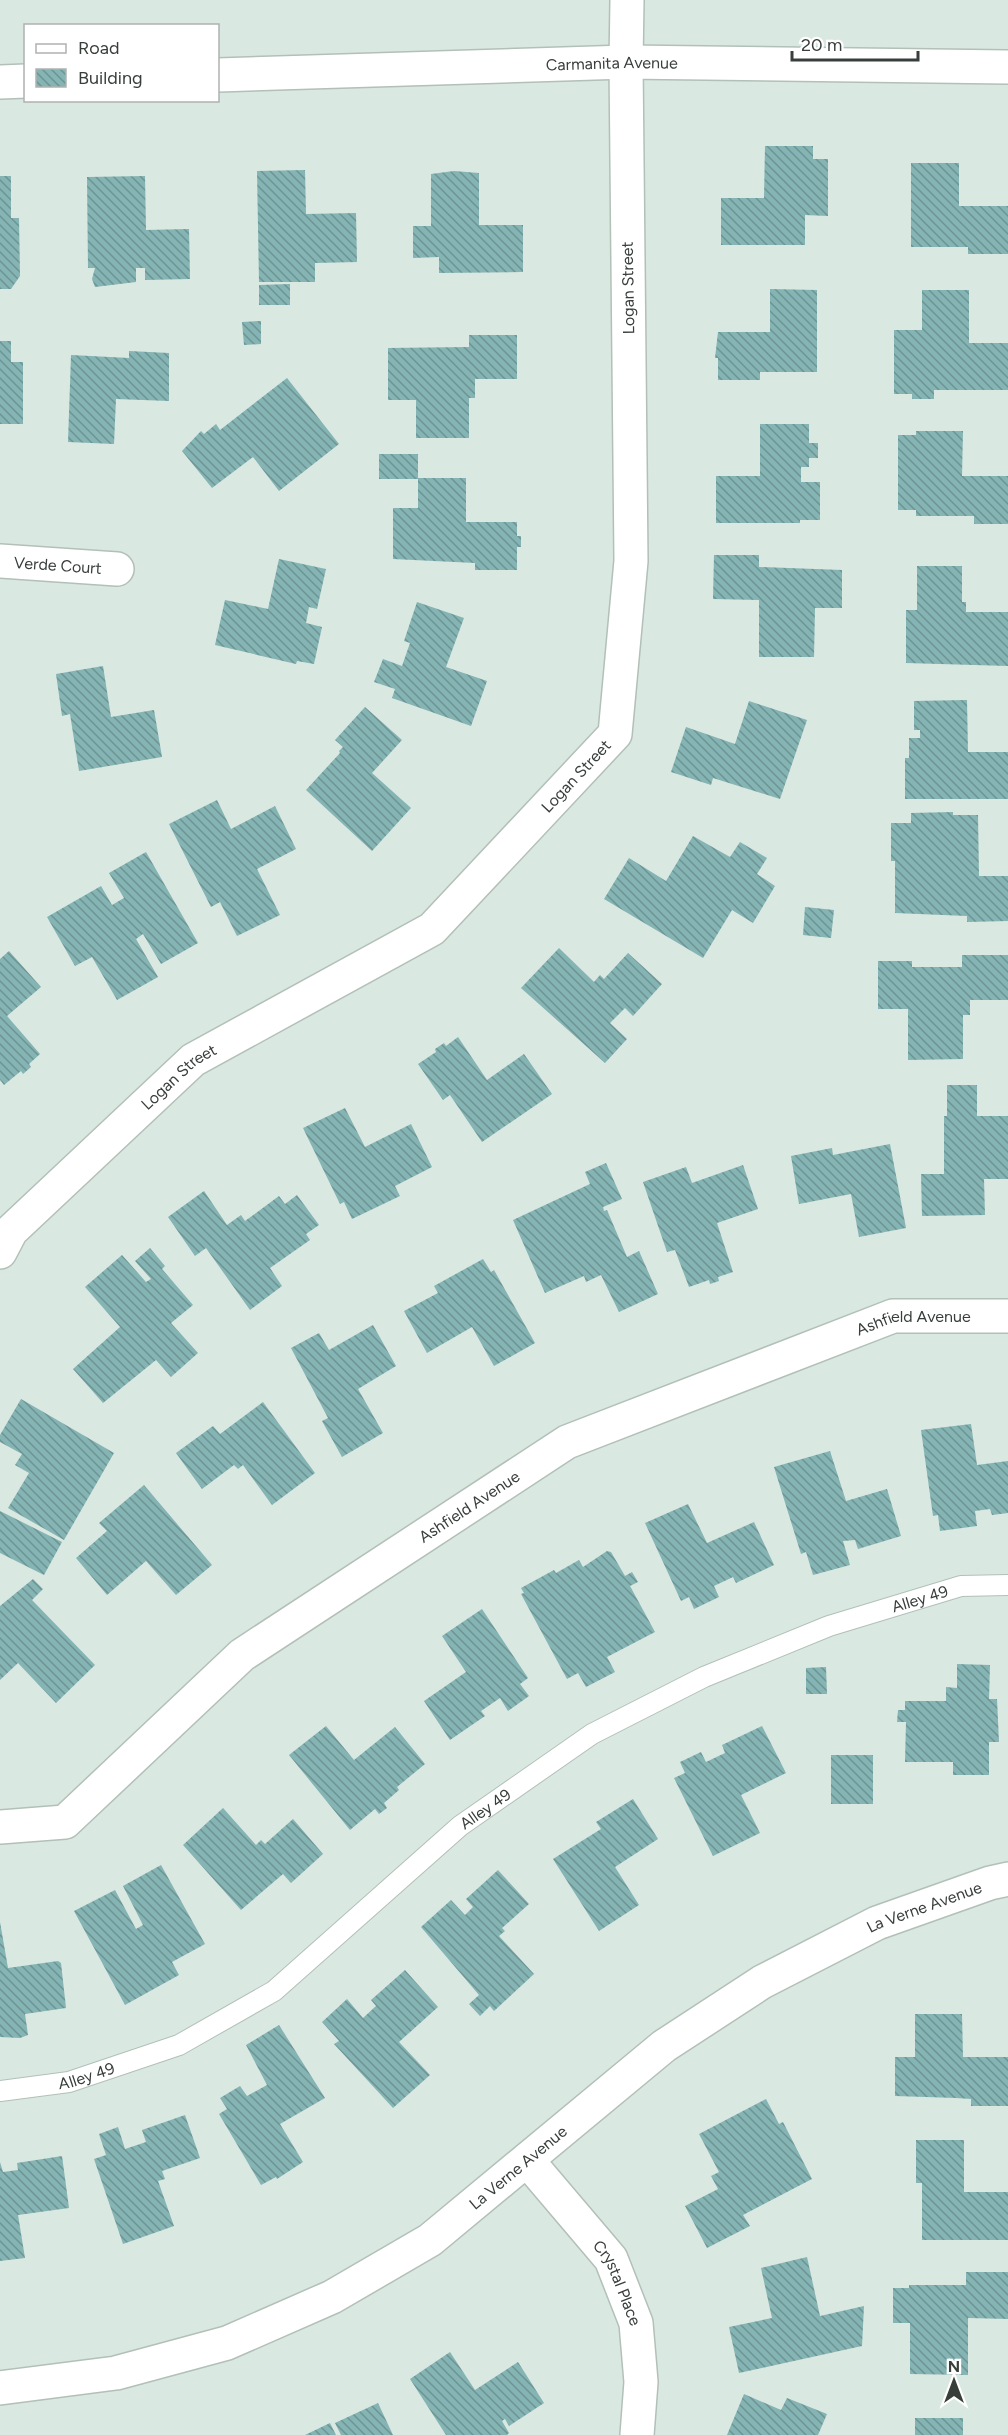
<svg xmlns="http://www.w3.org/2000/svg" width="1008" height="2435" font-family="Figtree,sans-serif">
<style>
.building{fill:url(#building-back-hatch)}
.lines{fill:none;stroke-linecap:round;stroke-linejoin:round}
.lane-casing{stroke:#b2c0b8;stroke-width:22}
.street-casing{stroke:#b2c0b8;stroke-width:36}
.secondary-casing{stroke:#b2c0b8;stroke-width:36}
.lane{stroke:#fff;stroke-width:20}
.street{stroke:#fff;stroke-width:33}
.secondary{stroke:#fff;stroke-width:33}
.labels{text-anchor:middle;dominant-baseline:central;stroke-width:6;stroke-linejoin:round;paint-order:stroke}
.street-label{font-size:16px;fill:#383e3a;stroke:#fff}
</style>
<defs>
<pattern id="building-back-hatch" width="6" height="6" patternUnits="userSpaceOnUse" patternTransform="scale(1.5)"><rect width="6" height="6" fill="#84b4b3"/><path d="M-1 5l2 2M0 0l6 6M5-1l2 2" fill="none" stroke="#6d9493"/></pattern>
</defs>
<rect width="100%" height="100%" fill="#d9e8e0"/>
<!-- building -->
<g class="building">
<path d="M 765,146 L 813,146 L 813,159 L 828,159 L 828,216 L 805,215 L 805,245 L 721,245 L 721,198 L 764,198 Z"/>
<path d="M 911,163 L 959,163 L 959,206 L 1008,206 L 1008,254 L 968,254 L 968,247 L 911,247 Z"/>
<path d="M 305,170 L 306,214 L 356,213 L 357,262 L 315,263 L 315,282 L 259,282 L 257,171 Z"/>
<path d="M 454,171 L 479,173 L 479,225 L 523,225 L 523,272 L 439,273 L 439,257 L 413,258 L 413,226 L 431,226 L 431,174 Z"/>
<path d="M 0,176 L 11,176 L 11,218 L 19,218 L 20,276 L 11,289 L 0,289 Z"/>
<path d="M 145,176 L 146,230 L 189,229 L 190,279 L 145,280 L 145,268 L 136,268 L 136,282 L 95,287 L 92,279 L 95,268 L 88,268 L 87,177 Z"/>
<path d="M 290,284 L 290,305 L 259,305 L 259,285 Z"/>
<path d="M 770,289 L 817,290 L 817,372 L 760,372 L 760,380 L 718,380 L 718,358 L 715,358 L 718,332 L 770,332 Z"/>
<path d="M 922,290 L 969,290 L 969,343 L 1008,343 L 1008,390 L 934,390 L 934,399 L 912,399 L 912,394 L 894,394 L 894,330 L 922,330 Z"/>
<path d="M 261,321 L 261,344 L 244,345 L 242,322 Z"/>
<path d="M 469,335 L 517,335 L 517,379 L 475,379 L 475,398 L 469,398 L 469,438 L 416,438 L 416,400 L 388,400 L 388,348 L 469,347 Z"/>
<path d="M 0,341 L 11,341 L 11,362 L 23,362 L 23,424 L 0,424 Z"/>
<path d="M 129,351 L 169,353 L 169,401 L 116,399 L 114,444 L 68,442 L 71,355 L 129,358 Z"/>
<path d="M 287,378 L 339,444 L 279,491 L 253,457 L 212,488 L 182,451 L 201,431 L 204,434 L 216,424 L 220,430 Z"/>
<path d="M 760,424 L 809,424 L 809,443 L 818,443 L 818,458 L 809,458 L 809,467 L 801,467 L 801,482 L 820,482 L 820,520 L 800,520 L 800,523 L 716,523 L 716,476 L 760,476 Z"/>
<path d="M 916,431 L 963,431 L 962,476 L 1008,476 L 1008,524 L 974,524 L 974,516 L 916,516 L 916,510 L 898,510 L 898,435 L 916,435 Z"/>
<path d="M 379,454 L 418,454 L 418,478 L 466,478 L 466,522 L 517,522 L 517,536 L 521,536 L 521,547 L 517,547 L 517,570 L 475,570 L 475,563 L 393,559 L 393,508 L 418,508 L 418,479 L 379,479 Z"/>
<path d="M 714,555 L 759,555 L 759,567 L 842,570 L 842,608 L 815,608 L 814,657 L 759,657 L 759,600 L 713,599 Z"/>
<path d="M 279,559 L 326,569 L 317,609 L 309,607 L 306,623 L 322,627 L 314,664 L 297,661 L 296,664 L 215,645 L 225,600 L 268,609 Z"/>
<path d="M 917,566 L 962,566 L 962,602 L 966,602 L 966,612 L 1008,612 L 1008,666 L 906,663 L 906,610 L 917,610 Z"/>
<path d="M 417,602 L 464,618 L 446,667 L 487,681 L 471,726 L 392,698 L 395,689 L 374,682 L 383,659 L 402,666 L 410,643 L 404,641 Z"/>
<path d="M 103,666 L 111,717 L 154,710 L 162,757 L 79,771 L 70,714 L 62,716 L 56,674 Z"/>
<path d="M 967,700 L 968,752 L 1008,752 L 1008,799 L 905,799 L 905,758 L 909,758 L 909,738 L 920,738 L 920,730 L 914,730 L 914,701 Z"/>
<path d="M 749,701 L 807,720 L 780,799 L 713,778 L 711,785 L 671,772 L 686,727 L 735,744 Z"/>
<path d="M 365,707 L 402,740 L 372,773 L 411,808 L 372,851 L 306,790 L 340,753 L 339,751 L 343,747 L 335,740 Z"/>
<path d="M 217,800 L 231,829 L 275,806 L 296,849 L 257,869 L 280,915 L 237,936 L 220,902 L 211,907 L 169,824 Z"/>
<path d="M 953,812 L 953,815 L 978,815 L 979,876 L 1008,876 L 1008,921 L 967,922 L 967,916 L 895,913 L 895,861 L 891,861 L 891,823 L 911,823 L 911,813 Z"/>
<path d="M 693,836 L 730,857 L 740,842 L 767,858 L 757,874 L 775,886 L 753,923 L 732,910 L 703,958 L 604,899 L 629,858 L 666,881 Z"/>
<path d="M 146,852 L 198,943 L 161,964 L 143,934 L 136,939 L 158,977 L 117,1000 L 92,957 L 75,966 L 47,917 L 101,886 L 112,905 L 124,898 L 109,873 Z"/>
<path d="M 805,907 L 834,910 L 831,938 L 803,935 Z"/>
<path d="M 559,948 L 594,982 L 600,975 L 604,979 L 628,953 L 662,984 L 633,1016 L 625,1008 L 610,1023 L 627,1039 L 605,1063 L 521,988 Z"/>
<path d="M 9,951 L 41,987 L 7,1016 L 40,1054 L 29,1064 L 31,1067 L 23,1074 L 21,1071 L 4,1085 L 0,1080 L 0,959 Z"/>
<path d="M 962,955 L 1008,955 L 1008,1000 L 970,1000 L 970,1015 L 963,1015 L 963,1059 L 908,1060 L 908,1009 L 878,1009 L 878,961 L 912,961 L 912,967 L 962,967 Z"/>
<path d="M 458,1037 L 487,1080 L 524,1054 L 552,1094 L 482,1142 L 450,1095 L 443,1100 L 418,1064 L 436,1052 L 435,1049 L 444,1043 L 446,1046 Z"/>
<path d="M 947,1085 L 977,1085 L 977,1116 L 1008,1116 L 1008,1179 L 984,1179 L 985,1215 L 922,1216 L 921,1174 L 944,1174 L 944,1116 L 947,1116 Z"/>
<path d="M 345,1108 L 365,1147 L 411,1124 L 432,1167 L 395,1186 L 400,1196 L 352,1219 L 344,1202 L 340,1204 L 303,1128 Z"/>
<path d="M 890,1144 L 906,1228 L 859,1237 L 851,1194 L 799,1204 L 791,1156 L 832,1148 L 833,1155 Z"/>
<path d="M 606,1163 L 622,1199 L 603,1207 L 604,1211 L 607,1210 L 627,1257 L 639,1251 L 658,1294 L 619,1312 L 601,1275 L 586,1282 L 584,1276 L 545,1293 L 513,1220 L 590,1184 L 585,1172 Z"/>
<path d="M 743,1165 L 758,1209 L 717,1223 L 733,1272 L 718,1277 L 719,1281 L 710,1284 L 709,1280 L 689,1287 L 675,1250 L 667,1252 L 643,1182 L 686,1167 L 692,1183 Z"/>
<path d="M 204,1191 L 227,1225 L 241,1215 L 245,1221 L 279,1196 L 285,1204 L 297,1195 L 319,1225 L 306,1234 L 310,1240 L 270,1268 L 282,1286 L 250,1310 L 206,1248 L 195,1256 L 168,1217 Z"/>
<path d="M 150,1248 L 165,1266 L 162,1269 L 193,1305 L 171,1323 L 198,1353 L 171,1377 L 156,1360 L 103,1403 L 73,1369 L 120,1327 L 85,1287 L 122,1255 L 146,1282 L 151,1279 L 135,1261 Z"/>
<path d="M 483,1259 L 491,1272 L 494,1270 L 535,1343 L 494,1366 L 472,1327 L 427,1353 L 404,1311 L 438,1293 L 434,1286 Z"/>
<path d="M 373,1325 L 396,1366 L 358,1389 L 383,1433 L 342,1457 L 322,1421 L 328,1418 L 291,1348 L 319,1333 L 329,1350 Z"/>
<path d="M 21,1399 L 114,1453 L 64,1540 L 8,1508 L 29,1473 L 15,1465 L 22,1454 L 0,1442 L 0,1435 Z"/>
<path d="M 263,1402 L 315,1473 L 272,1505 L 243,1465 L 238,1469 L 234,1465 L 202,1489 L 176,1453 L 213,1426 L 220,1434 Z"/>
<path d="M 971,1424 L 977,1465 L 1008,1461 L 1008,1513 L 992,1515 L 990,1509 L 975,1511 L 977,1526 L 940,1531 L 938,1515 L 933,1516 L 921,1430 Z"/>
<path d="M 830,1451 L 846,1501 L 887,1489 L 901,1536 L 858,1549 L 855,1540 L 843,1541 L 850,1565 L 813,1575 L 806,1552 L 801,1554 L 774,1467 Z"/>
<path d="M 144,1485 L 212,1565 L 176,1595 L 146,1561 L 107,1595 L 76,1558 L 107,1531 L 99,1523 Z"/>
<path d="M 688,1504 L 707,1543 L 754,1522 L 774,1565 L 736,1583 L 733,1577 L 714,1586 L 719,1597 L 694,1609 L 689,1597 L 681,1601 L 645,1523 Z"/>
<path d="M 0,1511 L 62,1542 L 44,1575 L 0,1553 Z"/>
<path d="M 607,1551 L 611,1552 L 625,1576 L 632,1572 L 638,1582 L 630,1586 L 655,1632 L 607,1657 L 615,1672 L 586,1687 L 578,1673 L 567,1679 L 521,1594 L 524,1593 L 521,1588 L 554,1570 L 556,1573 L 579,1560 L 583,1567 Z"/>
<path d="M 33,1579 L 43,1589 L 32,1600 L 95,1665 L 56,1703 L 18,1663 L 0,1680 L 0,1606 Z"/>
<path d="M 482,1609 L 528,1678 L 520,1684 L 529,1696 L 508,1711 L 500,1698 L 481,1711 L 485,1716 L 450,1740 L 424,1701 L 466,1672 L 442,1636 Z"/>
<path d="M 957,1664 L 990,1665 L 989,1699 L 997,1699 L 999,1742 L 989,1742 L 989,1775 L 953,1775 L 953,1762 L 905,1762 L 906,1722 L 897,1722 L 898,1710 L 905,1710 L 905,1701 L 946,1701 L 946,1687 L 957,1688 Z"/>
<path d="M 826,1667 L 827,1694 L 806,1694 L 806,1668 Z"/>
<path d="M 326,1726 L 354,1760 L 395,1727 L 425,1764 L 397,1787 L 399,1790 L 384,1803 L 387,1808 L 379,1814 L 375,1809 L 350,1830 L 289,1755 Z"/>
<path d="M 762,1726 L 786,1773 L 741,1795 L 760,1833 L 713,1856 L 674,1778 L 685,1773 L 680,1762 L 701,1752 L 706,1762 L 725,1753 L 722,1745 Z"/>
<rect x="831" y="1755" width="42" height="49"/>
<path d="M 633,1799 L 658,1839 L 615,1867 L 639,1905 L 599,1931 L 553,1859 L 601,1829 L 596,1822 Z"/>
<path d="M 223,1808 L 256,1845 L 261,1840 L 265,1844 L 293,1819 L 323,1854 L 291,1883 L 283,1874 L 241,1910 L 183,1845 Z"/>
<path d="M 161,1865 L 205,1944 L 172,1962 L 179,1975 L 125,2005 L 74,1911 L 115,1890 L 136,1929 L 143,1925 L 123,1886 Z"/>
<path d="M 498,1870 L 529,1904 L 502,1928 L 505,1931 L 499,1936 L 534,1974 L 494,2011 L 490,2006 L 480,2016 L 469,2004 L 479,1995 L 421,1927 L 451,1900 L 465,1915 L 473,1907 L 466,1899 Z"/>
<path d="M 0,1922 L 8,1968 L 58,1961 L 61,1963 L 66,2008 L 25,2014 L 28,2035 L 20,2038 L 0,2037 Z"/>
<path d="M 405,1970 L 438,2007 L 399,2042 L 430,2075 L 393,2108 L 334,2044 L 339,2041 L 322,2022 L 347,1999 L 363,2018 L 376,2006 L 371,2000 Z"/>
<path d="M 915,2014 L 962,2014 L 963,2057 L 1008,2057 L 1008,2106 L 971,2106 L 971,2099 L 956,2098 L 895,2096 L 895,2057 L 915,2057 Z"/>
<path d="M 279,2025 L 325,2098 L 280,2124 L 303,2162 L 277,2179 L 276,2177 L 261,2185 L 219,2114 L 227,2109 L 220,2098 L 240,2086 L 247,2096 L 267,2085 L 246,2045 Z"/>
<path d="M 766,2099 L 779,2124 L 783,2122 L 812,2179 L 743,2215 L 750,2226 L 707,2248 L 685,2206 L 718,2189 L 711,2176 L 719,2172 L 699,2134 Z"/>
<path d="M 185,2115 L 200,2158 L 162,2171 L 165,2179 L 158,2181 L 174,2226 L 123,2244 L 94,2159 L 106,2155 L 99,2134 L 118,2127 L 125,2149 L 146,2142 L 142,2130 Z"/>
<path d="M 916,2140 L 964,2140 L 964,2192 L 1008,2192 L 1008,2240 L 922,2240 L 922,2183 L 916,2183 Z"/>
<path d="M 62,2156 L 69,2208 L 18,2215 L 25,2258 L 0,2261 L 0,2162 L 3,2172 L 18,2170 L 17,2163 Z"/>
<path d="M 807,2257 L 820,2316 L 864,2306 L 862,2346 L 739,2373 L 729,2327 L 772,2318 L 761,2268 Z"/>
<path d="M 966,2272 L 1008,2272 L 1008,2319 L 968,2318 L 968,2375 L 910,2374 L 910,2323 L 893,2323 L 893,2288 L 909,2288 L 909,2285 L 966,2285 Z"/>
<path d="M 450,2352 L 475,2390 L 518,2362 L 544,2403 L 509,2426 L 505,2419 L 502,2421 L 509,2433 L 507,2435 L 446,2435 L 410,2379 Z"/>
<path d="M 744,2394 L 781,2410 L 787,2398 L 827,2414 L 818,2435 L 727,2435 Z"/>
<path d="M 378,2403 L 393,2435 L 341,2435 L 335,2423 Z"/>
<rect x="915" y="2418" width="48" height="17"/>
<path d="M 330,2423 L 336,2435 L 305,2435 Z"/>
</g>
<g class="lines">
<defs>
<g id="lane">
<path id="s1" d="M 0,2091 L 69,2082 L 179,2045 L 274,1991 L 460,1826 L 592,1734 L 704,1677 L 829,1626 L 961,1586 L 1008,1585"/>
</g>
<g id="street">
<path id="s2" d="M 218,75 L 626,62 L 1008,67"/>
<path d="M 0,82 L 26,81"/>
<path id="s3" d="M 0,561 L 117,569"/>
<path id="s4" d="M 0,1252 L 11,1231 L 193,1060 L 432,929 L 615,734 L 631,561 L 626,62 L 627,0"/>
<path id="s5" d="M 0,1827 L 65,1822 L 242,1655 L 567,1442 L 893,1316 L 1008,1316"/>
<path id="s6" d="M 527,2160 L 611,2259 L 636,2323 L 641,2382 L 637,2435"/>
</g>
<g id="secondary">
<path id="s7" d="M 0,2388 L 116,2373 L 227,2343 L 332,2297 L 430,2240 L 664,2046 L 762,1982 L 877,1923 L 990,1883 L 1008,1879"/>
</g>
</defs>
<!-- lane casing -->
<use href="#lane" class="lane-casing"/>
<!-- street casing -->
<use href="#street" class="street-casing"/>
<!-- secondary casing -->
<use href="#secondary" class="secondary-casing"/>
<!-- lane -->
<use href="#lane" class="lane"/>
<!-- street -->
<use href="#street" class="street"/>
<!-- secondary -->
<use href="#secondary" class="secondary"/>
</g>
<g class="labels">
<!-- street labels -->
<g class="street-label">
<text stroke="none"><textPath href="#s2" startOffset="394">Carmanita Avenue</textPath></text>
<text transform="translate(628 288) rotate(-91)">Logan Street</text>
<text stroke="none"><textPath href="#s3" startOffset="58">Verde Court</textPath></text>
<text stroke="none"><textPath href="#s4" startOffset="756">Logan Street</textPath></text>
<text stroke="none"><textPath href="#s4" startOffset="252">Logan Street</textPath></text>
<text stroke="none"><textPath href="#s5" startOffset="1066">Ashfield Avenue</textPath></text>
<text stroke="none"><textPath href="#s5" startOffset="580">Ashfield Avenue</textPath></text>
<text stroke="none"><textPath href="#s1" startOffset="1060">Alley 49</textPath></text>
<text stroke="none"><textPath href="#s1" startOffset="574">Alley 49</textPath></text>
<text stroke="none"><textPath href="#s7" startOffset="1060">La Verne Avenue</textPath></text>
<text stroke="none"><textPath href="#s1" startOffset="88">Alley 49</textPath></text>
<text stroke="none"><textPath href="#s7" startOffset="574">La Verne Avenue</textPath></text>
<text stroke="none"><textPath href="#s6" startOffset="154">Crystal Place</textPath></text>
</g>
</g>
<!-- legend -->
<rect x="24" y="24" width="195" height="78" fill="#ffffff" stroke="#afb2b0" stroke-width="1.5"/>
<rect x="36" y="44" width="30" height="9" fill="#ffffff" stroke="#afb2b0" stroke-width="1.5"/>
<text x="78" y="54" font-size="18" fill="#383e3a">Road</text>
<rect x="36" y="69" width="30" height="18" fill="url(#building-back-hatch)" stroke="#afb2b0" stroke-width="1.5"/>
<text x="78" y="84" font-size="18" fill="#383e3a">Building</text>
<!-- north arrow -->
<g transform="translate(954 2381)" stroke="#ffffff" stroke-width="4.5" paint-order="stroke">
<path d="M0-4.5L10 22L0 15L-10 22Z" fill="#383e3a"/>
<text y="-9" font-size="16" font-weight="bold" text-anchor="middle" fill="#383e3a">N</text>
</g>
<!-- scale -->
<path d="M792 51v9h126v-9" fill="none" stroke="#383e3a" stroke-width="3"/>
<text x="801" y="51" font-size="18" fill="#383e3a" stroke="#ffffff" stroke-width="4.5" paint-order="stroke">20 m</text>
</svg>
